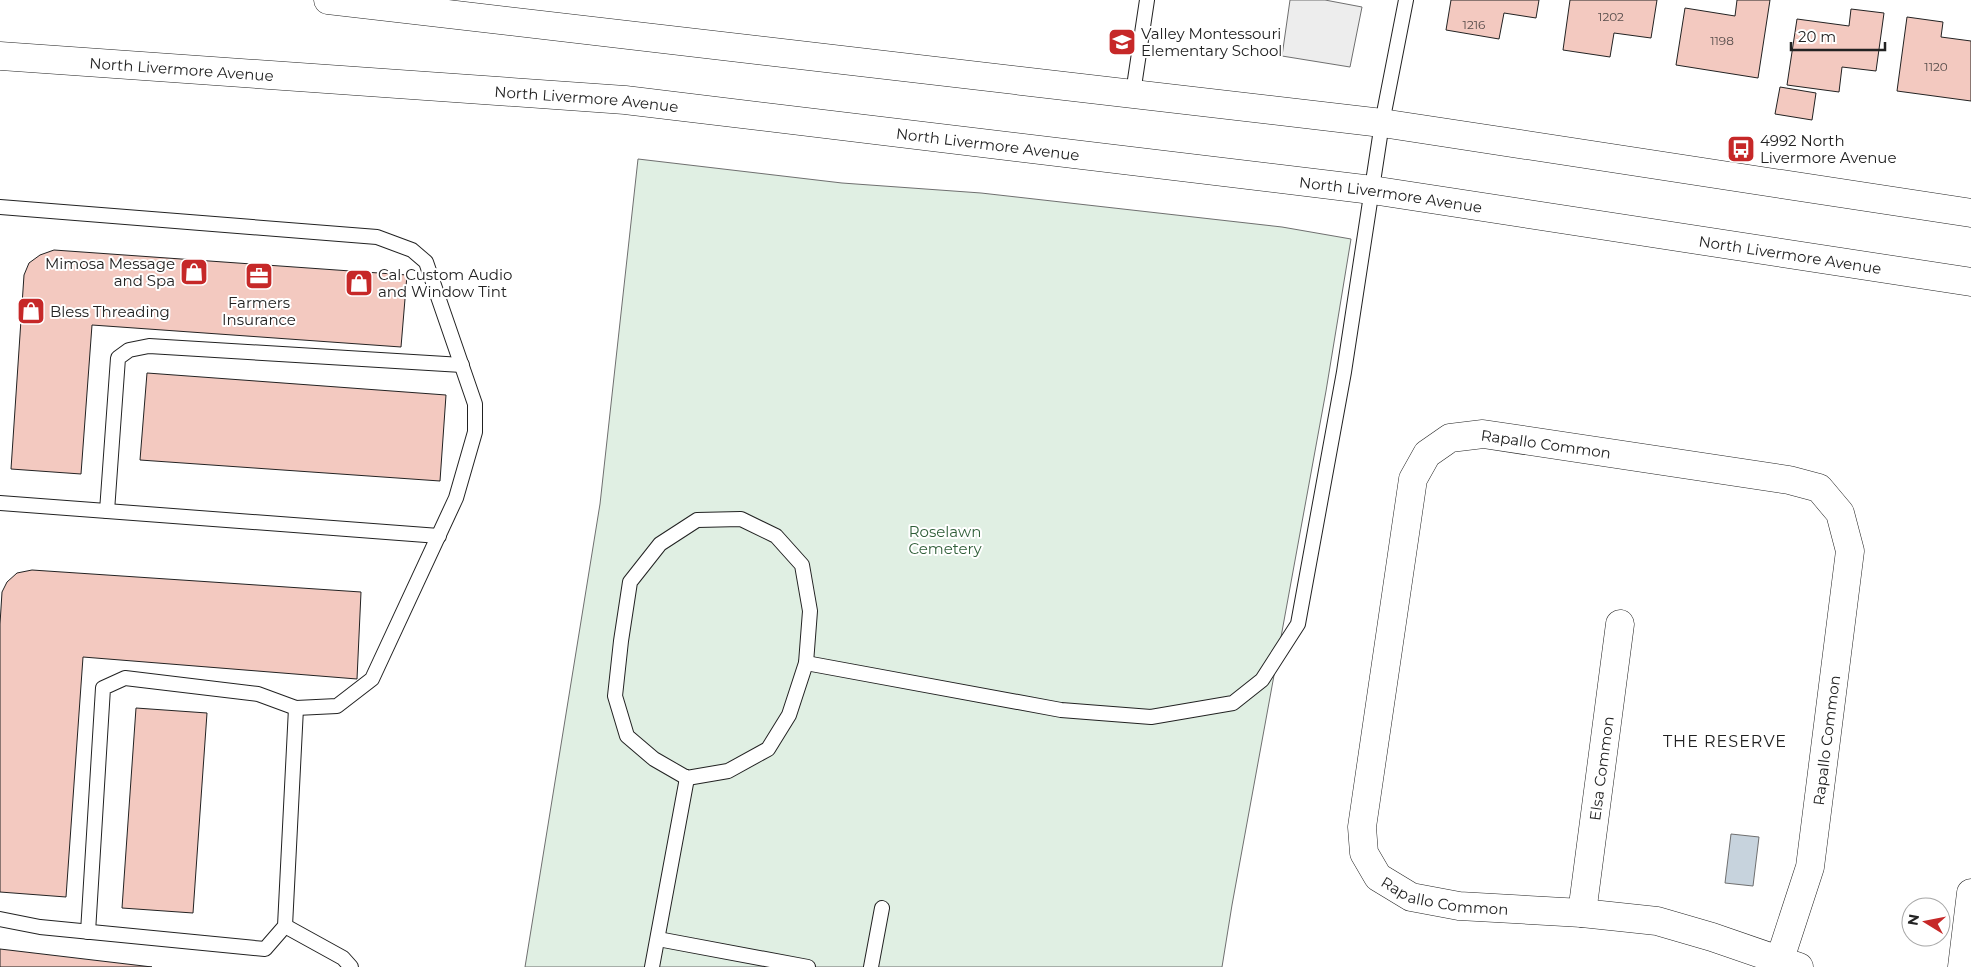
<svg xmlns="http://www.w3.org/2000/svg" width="1971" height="967" font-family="Montserrat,sans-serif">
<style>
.green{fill:#e0efe3;stroke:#6f6f6f}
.parking{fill:#ededed;stroke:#6f6f6f}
.water{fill:#c7d3dd;stroke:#6f6f6f}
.building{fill:#f3c9c0;stroke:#222}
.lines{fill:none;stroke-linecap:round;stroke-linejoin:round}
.lane-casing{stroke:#222;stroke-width:16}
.street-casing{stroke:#222;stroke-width:29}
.secondary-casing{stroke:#222;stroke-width:29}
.lane{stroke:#fff;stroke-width:14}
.street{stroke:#fff;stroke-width:28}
.secondary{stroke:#fff;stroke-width:28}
.labels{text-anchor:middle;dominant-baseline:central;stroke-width:4;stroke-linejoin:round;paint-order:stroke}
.number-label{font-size:12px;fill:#564c4a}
.poi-label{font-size:15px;fill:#222;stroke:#fff;text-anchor:start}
.street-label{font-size:15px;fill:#222;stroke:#fff}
.park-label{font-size:15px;fill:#2f5e38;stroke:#fff}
.neighbourhood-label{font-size:16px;letter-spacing:1px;fill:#222;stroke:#fff}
</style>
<rect width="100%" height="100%" fill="#fff"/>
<!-- green -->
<path class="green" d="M 638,159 L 842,183 L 981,193 L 1282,227 L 1351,239 L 1326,391 L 1232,905 L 1222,967 L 525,967 L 600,504 Z"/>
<!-- parking -->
<path class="parking" d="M 1290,0 L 1325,0 L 1362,7 L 1350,67 L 1282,56 Z"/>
<!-- water -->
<path class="water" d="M 1731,834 L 1759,837 L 1753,886 L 1725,883 Z"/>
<!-- building -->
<g class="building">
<path d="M 1451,0 L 1539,0 L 1536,18 L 1504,13 L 1499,39 L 1446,30 Z"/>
<path d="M 1570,0 L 1657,0 L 1651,38 L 1614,33 L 1610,57 L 1563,50 Z"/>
<path d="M 1737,0 L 1770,0 L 1758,78 L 1676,65 L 1685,8 L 1735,16 Z"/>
<path d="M 1851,9 L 1884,13 L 1876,71 L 1842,67 L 1839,92 L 1787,85 L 1797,19 L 1849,26 Z"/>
<path d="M 1907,17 L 1943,22 L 1941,37 L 1971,41 L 1971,101 L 1897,91 Z"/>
<path d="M 1780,87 L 1816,93 L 1812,120 L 1775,114 Z"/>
<path d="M 54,250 L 407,275 L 401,347 L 92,325 L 81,474 L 11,469 L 24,275 L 29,263 L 40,255 Z"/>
<path d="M 147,373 L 446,395 L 440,481 L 140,460 Z"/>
<path d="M 32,570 L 361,592 L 357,679 L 83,657 L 66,897 L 0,892 L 0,624 L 2,592 L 7,582 L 17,573 Z"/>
<path d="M 136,708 L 207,713 L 193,913 L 122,908 Z"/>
<path d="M 0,949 L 152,967 L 0,967 Z"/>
</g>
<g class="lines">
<defs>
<g id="lane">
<path d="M 1133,93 L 1147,0"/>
<path d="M 0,207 L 377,237 L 412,250 L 426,262 L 475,404 L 475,432 L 456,498 L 372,679 L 337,706 L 296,708 L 258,694 L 125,678 L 103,688 L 88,932"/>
<path d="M 0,503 L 439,536"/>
<path d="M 107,511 L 118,358 L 129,350 L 149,346 L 462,365"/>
<path d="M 741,519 L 776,536 L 802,565 L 810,611 L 806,663 L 789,715 L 768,749 L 728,771 L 687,778 L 654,759 L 627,736 L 615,696 L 621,641 L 630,582 L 660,544 L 697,520 Z"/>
<path d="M 806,663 L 1061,710 L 1151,717 L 1233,703 L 1262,680 L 1298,624 L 1344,372 L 1382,123 L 1406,0"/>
<path d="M 0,919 L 40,927 L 265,949 L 285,926 L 296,708"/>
<path d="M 285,926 L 343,958 L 351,967"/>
<path d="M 658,939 L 808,967"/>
<path d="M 652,967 L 687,778"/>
<path d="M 871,967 L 882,908"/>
</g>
<g id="street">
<path id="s1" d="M 1582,913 L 1620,624"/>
<path id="s2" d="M 1775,967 L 1780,959 L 1810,867 L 1850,551 L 1840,513 L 1819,488 L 1789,480 L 1483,434 L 1450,438 L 1427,454 L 1413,479 L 1362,827 L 1364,853 L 1378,877 L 1411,897 L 1459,906 L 1582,913 L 1657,921 L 1712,937 L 1799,967"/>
<path d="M 1962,967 L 1971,893"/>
</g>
<g id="secondary">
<path d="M 328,0 L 1382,123 L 1971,213"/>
<path id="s3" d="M 0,56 L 625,100 L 1372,190 L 1971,282"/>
</g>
</defs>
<!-- lane casing -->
<use href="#lane" class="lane-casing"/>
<!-- street casing -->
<use href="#street" class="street-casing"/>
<!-- secondary casing -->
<use href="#secondary" class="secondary-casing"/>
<!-- lane -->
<use href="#lane" class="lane"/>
<!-- street -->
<use href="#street" class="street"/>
<!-- secondary -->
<use href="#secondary" class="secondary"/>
</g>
<!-- icons -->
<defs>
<symbol id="school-square" viewBox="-11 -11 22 22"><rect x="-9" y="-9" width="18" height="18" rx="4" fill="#c62828" stroke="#fff"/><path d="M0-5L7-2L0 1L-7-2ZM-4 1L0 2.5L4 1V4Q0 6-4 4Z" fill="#fff"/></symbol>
<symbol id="bus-square" viewBox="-11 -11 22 22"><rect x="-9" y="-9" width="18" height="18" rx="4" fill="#c62828" stroke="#fff"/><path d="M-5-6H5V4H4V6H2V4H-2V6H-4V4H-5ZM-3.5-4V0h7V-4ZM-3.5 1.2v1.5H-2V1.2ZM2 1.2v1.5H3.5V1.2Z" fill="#fff"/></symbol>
<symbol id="shop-square" viewBox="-11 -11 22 22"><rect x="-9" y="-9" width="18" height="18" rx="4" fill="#c62828" stroke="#fff"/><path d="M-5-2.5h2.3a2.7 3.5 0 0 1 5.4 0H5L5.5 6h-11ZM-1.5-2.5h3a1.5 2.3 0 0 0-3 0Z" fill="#fff"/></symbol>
<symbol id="office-square" viewBox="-11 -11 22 22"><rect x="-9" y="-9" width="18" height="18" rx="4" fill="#c62828" stroke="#fff"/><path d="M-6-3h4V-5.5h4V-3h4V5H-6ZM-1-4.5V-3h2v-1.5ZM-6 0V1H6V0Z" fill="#fff"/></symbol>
</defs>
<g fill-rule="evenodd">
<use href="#school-square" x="1106" y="26" width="32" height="32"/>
<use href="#bus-square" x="1725" y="133" width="32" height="32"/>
<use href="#shop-square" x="178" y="256" width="32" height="32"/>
<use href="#office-square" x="243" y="260" width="32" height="32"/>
<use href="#shop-square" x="343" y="267" width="32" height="32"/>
<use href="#shop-square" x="15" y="295" width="32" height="32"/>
</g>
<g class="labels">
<!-- number labels -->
<g class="number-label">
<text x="1611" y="16">1202</text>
<text x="1474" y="24">1216</text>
<text x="1722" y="40">1198</text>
<text x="1936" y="66">1120</text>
</g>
<!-- poi labels -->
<g class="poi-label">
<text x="1141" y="33">Valley Montessouri<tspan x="1141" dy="17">Elementary School</tspan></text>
<text x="1760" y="140">4992 North<tspan x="1760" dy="17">Livermore Avenue</tspan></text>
<text x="175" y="263" text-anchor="end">Mimosa Message<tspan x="175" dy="17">and Spa</tspan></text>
<text x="378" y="274">Cal Custom Audio<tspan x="378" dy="17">and Window Tint</tspan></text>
<text x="259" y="302" text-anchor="middle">Farmers<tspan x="259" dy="17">Insurance</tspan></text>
<text x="50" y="311">Bless Threading</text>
</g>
<!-- street labels -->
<g class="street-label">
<text stroke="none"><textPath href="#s3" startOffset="182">North Livermore Avenue</textPath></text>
<text stroke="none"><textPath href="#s3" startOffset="588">North Livermore Avenue</textPath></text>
<text stroke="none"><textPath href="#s3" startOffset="992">North Livermore Avenue</textPath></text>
<text stroke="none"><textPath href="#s3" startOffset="1398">North Livermore Avenue</textPath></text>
<text stroke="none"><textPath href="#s3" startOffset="1802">North Livermore Avenue</textPath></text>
<text transform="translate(1546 444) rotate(8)">Rapallo Common</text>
<text stroke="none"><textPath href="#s2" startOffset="234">Rapallo Common</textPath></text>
<text stroke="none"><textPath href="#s1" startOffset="146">Elsa Common</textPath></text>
<text stroke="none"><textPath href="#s2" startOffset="1404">Rapallo Common</textPath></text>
</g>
<!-- park labels -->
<g class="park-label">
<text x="945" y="531">Roselawn<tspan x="945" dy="17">Cemetery</tspan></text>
</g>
<!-- neighbourhood labels -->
<g class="neighbourhood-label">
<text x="1725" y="741">THE RESERVE</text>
</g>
</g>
<!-- north arrow -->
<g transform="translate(1926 922) rotate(280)"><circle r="24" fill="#ffffff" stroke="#a7a7a7"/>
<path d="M0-4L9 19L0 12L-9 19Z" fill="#c62828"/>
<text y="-8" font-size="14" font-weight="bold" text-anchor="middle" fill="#222222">N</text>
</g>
<!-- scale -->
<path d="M1791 42v8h94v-8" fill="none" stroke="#222222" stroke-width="2.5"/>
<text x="1798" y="42" font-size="15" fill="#222222" stroke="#ffffff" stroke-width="4" paint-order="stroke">20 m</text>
</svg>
